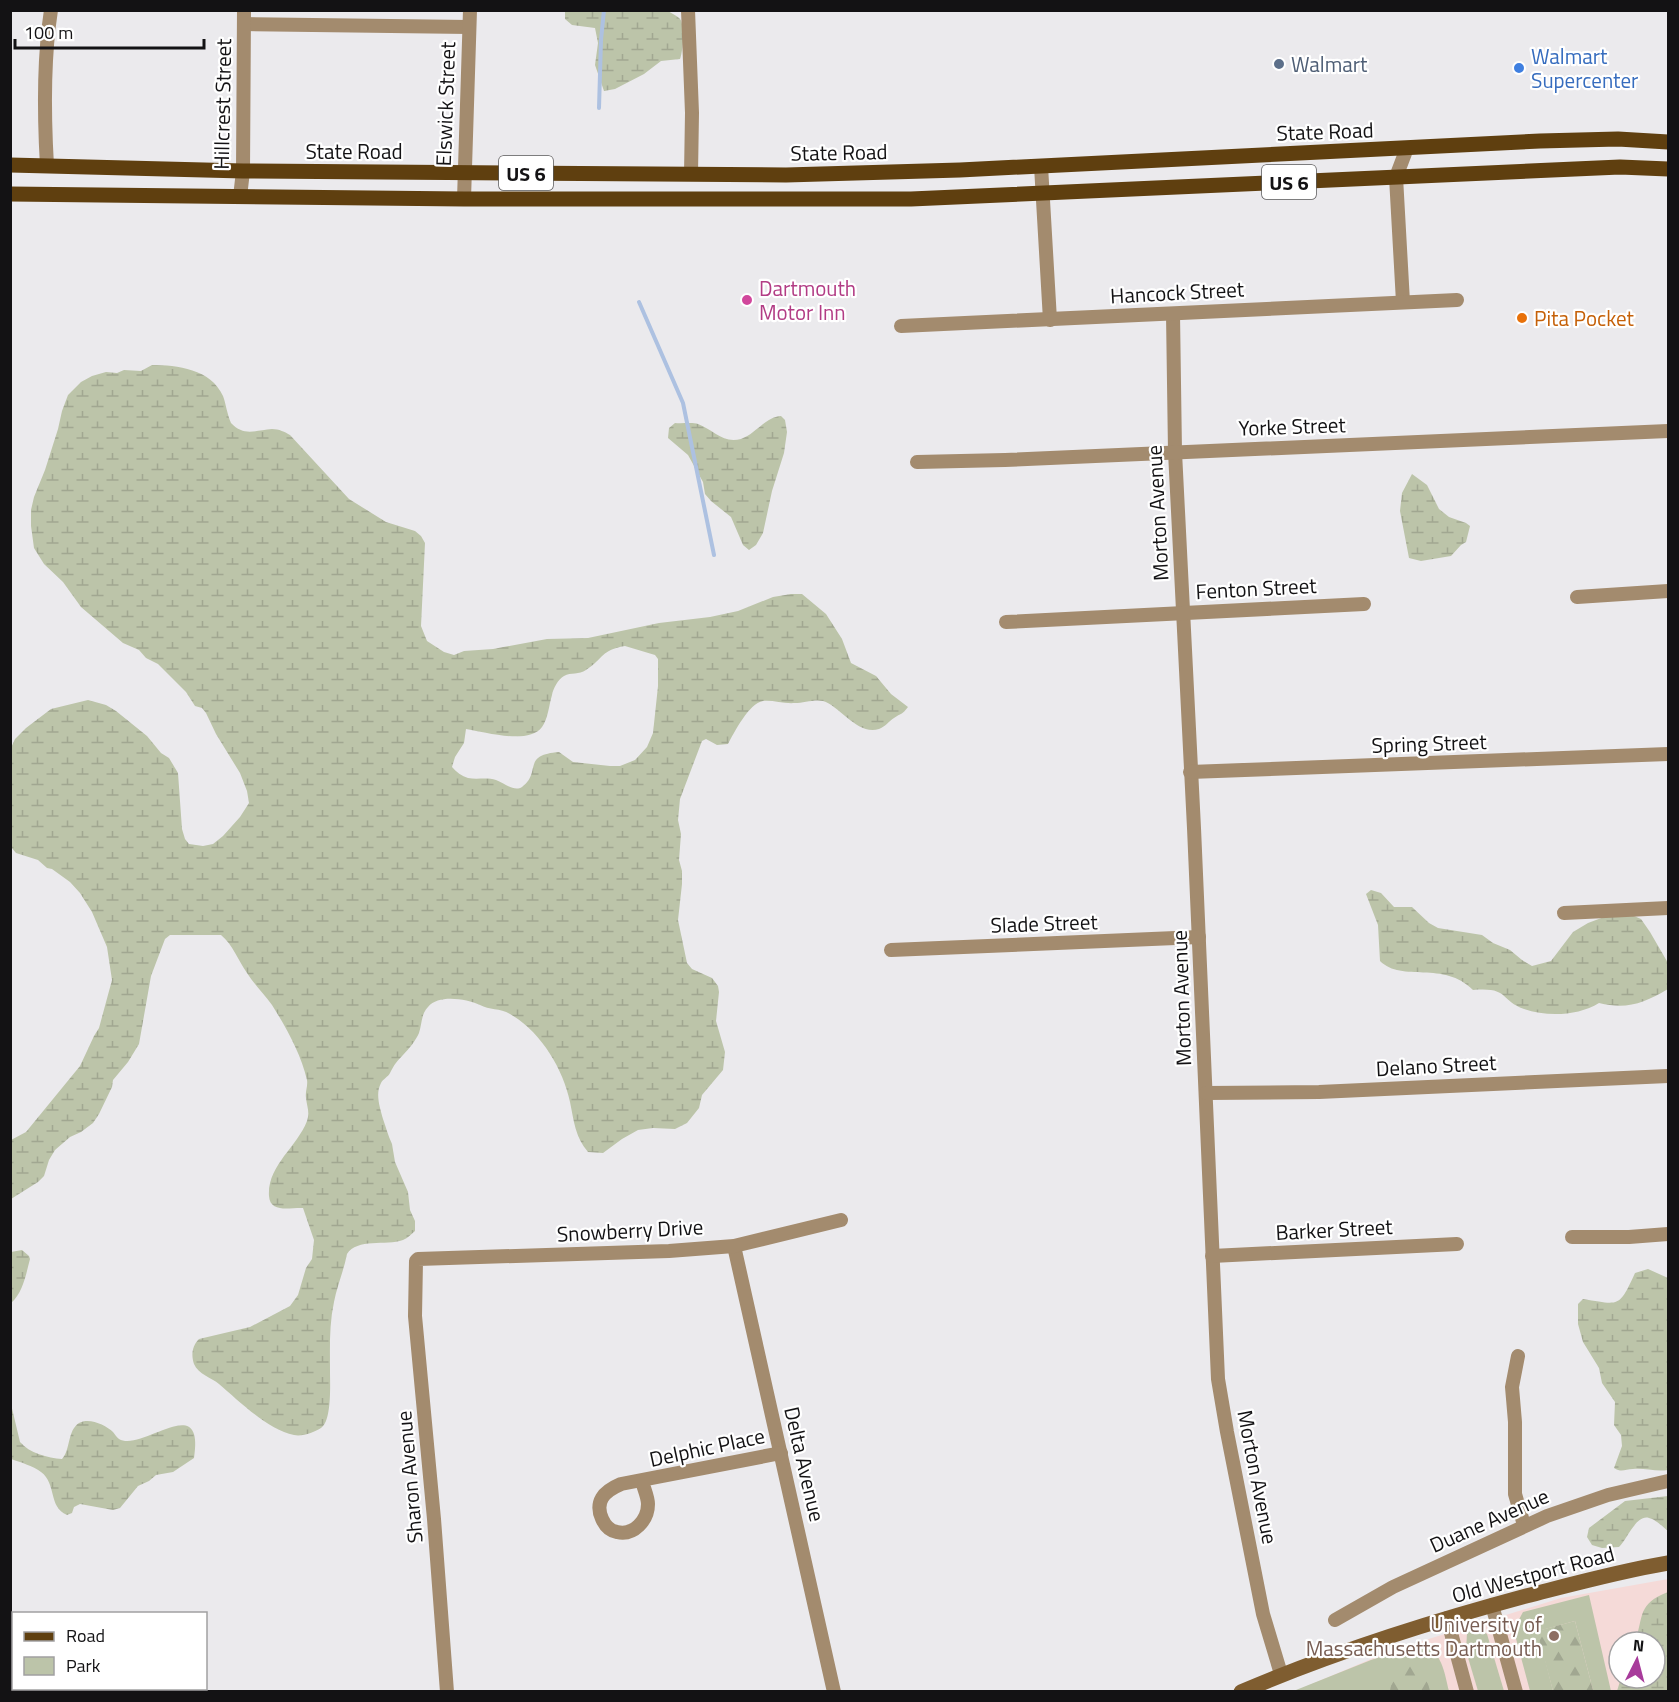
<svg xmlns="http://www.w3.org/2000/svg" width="1679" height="1702" font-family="'Titillium Web',sans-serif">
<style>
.education{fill:#f5dad8;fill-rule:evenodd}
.green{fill:#bcc4a9}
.forest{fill:url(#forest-firs)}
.wetland{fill:url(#wetland-marsh);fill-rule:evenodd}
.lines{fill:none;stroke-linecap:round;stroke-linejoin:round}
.stream{stroke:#adc1e1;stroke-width:4}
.minor{stroke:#a38b6e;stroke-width:14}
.secondary{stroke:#7f5d30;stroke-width:15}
.primary{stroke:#5f3f0f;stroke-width:15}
.service-dot{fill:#5c6f8a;stroke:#fff;stroke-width:2}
.shop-dot{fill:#3f7fe0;stroke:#fff;stroke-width:2}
.hotel-dot{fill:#d1479c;stroke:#fff;stroke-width:2}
.food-dot{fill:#e8710a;stroke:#fff;stroke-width:2}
.education-dot{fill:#8d6e63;stroke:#fff;stroke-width:2}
.labels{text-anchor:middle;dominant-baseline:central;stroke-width:4.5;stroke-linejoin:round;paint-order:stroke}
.shield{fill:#fff;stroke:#5a595a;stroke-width:1.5}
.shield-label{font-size:20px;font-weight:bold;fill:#131214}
.shop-label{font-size:21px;fill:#366cbe;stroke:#fff;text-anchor:start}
.service-label{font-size:21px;fill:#4e5e75;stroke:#fff;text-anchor:start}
.street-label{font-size:21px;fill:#131214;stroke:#fff}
.hotel-label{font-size:21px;fill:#b23c85;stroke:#fff;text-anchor:start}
.food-label{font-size:21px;fill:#c56008;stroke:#fff;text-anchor:start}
.education-label{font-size:21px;fill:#785e54;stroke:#fff;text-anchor:end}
</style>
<defs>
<pattern id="forest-firs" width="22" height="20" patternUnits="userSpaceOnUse" patternTransform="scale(1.5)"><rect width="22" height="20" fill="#bcc4a9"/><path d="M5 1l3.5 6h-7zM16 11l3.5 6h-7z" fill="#a1a791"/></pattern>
<pattern id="wetland-marsh" width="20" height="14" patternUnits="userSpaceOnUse" patternTransform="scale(1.5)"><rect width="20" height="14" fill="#bcc4a9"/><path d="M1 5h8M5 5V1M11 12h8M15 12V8" fill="none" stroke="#a1a791"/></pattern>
</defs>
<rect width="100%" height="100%" fill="#ebeaed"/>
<!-- education -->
<path class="education" d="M 1668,1579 L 1668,1691 L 1293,1692 L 1390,1651 L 1561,1598 ZM 1619,1642 L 1655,1642 L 1655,1678 L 1619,1678 Z"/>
<!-- green -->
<g class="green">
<path d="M 1589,1595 L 1611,1691 L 1592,1691 L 1593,1690 L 1575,1621 L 1538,1631 L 1553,1691 L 1530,1691 L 1515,1635 L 1515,1627 L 1523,1612 Z"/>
<path d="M 1475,1627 L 1487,1634 L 1504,1691 L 1478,1691 L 1466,1651 L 1467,1633 Z"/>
<path d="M 1421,1645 C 1443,1652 1444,1672 1449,1691 L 1291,1692 L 1371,1660 L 1412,1646 Z"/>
</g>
<!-- forest -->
<g class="forest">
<path d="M 1575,1621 L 1593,1690 L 1592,1692 L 1553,1691 L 1537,1631 Z"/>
<path d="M 1413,1665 L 1424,1668 L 1430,1691 L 1390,1691 C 1392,1675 1398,1671 1413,1665 Z"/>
</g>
<!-- wetland -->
<g class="wetland">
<path d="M 565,10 L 668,11 C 672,14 678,16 680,19 C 685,25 683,53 680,59 L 661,61 L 644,74 L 615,89 L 604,91 L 595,65 L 598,43 L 595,28 L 572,25 L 565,19 Z"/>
<path d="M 152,365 C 177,365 211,369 223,396 C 226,404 227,414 231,423 C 244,437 256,430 272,429 C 279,429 285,432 290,435 L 349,499 L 386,522 L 415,531 L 421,536 L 425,543 L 421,626 L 427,641 L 444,652 L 454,655 L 464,651 L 493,649 L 547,639 L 588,638 L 659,623 L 710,617 L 738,611 L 773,597 L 791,594 L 802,594 L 826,614 L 842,639 L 851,663 L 876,676 L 891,694 L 908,707 C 902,715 901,713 894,718 C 889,721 885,727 879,729 C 858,736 840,706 823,701 C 815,699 803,703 795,703 C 784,704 773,700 763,701 C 749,703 734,733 728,744 L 717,745 L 706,739 L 702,741 L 680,799 L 678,820 L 681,834 L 679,860 L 682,871 L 682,884 L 678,920 L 687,963 L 692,969 L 712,978 L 718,986 L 719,992 L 716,1021 L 725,1052 L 723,1070 L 702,1095 L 699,1108 L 687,1123 L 675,1129 L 653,1128 L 638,1130 L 622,1139 L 603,1153 L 588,1152 C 575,1137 574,1121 570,1102 C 563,1068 540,1031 510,1014 C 500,1008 489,1010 480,1005 C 466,999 439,994 428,1007 C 421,1014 422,1024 419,1033 C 416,1040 409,1049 403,1055 C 397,1061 394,1065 390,1073 C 388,1077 383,1079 381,1083 C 375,1094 380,1108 383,1119 C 386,1127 388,1136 392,1144 L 395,1162 L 408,1192 L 410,1210 L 415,1221 L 415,1231 C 411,1234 408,1238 403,1240 C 386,1246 357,1238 347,1254 C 344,1270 337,1286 334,1302 C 329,1325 330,1348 330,1371 C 330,1384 332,1421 321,1428 C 315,1432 302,1437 294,1435 C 268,1430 239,1401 219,1384 C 212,1378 198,1374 194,1364 C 191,1355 192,1346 199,1339 L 250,1327 L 290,1306 L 298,1295 L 306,1268 L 312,1259 L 314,1240 L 303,1208 C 292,1207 270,1214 269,1196 C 267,1166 297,1147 307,1121 C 310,1112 307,1107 306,1098 C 305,1092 308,1086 307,1080 C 301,1054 286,1027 272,1005 C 264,994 254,984 247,973 C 238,960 233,945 221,935 L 170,935 L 165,939 L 151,976 L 139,1044 L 128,1062 L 113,1080 L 112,1087 L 99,1114 L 93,1123 L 81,1132 L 70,1137 L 55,1150 L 49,1160 L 44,1176 L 38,1182 L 11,1199 L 11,1140 L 26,1132 L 80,1066 L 94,1036 L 99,1028 L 112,980 L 107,947 L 92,912 L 80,893 L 70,882 L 52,869 L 47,868 L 38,860 L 16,853 L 11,847 L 10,750 L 15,739 L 26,728 L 51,709 L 88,700 L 106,705 L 116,711 L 147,736 L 161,753 L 169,758 L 178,773 L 182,829 L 185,839 L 189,844 L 203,846 L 213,844 L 223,836 L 240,817 L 249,803 L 247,791 L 240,773 L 216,734 L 206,713 L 202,708 L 195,706 L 186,692 L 158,664 L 146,658 L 139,650 L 123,643 L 81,607 L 63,582 L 44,564 L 34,548 L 31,526 L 31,510 L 34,497 L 45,470 L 58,429 L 62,411 L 68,395 L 81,382 L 92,376 L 106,372 L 117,373 L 124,370 L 141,371 ZM 625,646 L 655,655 L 658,659 L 658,686 L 653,733 L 647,747 L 635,760 L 620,766 L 610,766 L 573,762 L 559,752 C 521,755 542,772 522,787 C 514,792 504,783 496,780 C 487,777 477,780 468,778 C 462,776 456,772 452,767 L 455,757 L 464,743 L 466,729 C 485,732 529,745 542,727 C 548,719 549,705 552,695 C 553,689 558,679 564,676 C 571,672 579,675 586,670 C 604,658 601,650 625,646 Z"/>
<path d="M 781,416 L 785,420 L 787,432 L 784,453 L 772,491 L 763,533 L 756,545 L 749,550 L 743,545 L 731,517 L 711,501 L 705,494 L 703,482 L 688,455 L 668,438 L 669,428 L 675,423 C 682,424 692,422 698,424 C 714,430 723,444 741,439 C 756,434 765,417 781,416 Z"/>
<path d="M 1412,474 L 1427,485 L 1439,509 L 1449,517 L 1466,523 L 1470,526 L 1466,542 L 1461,545 L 1451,556 L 1421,561 L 1409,558 L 1400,511 L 1402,493 Z"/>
<path d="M 1371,890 L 1381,893 L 1394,907 L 1412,907 L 1429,923 L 1438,928 L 1482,935 L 1493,943 L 1510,950 L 1522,960 L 1532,966 L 1551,961 L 1573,932 L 1588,923 L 1604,917 L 1634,916 L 1641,919 L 1650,932 L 1668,963 L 1668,989 C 1644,1003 1627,1010 1599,1003 C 1578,1016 1547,1017 1524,1009 C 1499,1000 1510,987 1473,990 C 1444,960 1402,983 1380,961 L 1378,925 L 1366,894 Z"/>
<path d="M 22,1250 L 29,1256 L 30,1259 C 26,1274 23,1293 11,1303 L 11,1252 Z"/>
<path d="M 1648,1269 L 1668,1278 L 1668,1470 C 1656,1472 1645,1468 1633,1469 C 1625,1469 1622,1473 1614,1468 L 1622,1446 L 1621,1435 L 1614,1425 L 1615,1402 L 1602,1383 L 1599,1368 L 1583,1342 L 1578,1324 L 1578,1304 L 1583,1299 C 1620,1305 1619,1308 1635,1273 Z"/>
<path d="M 10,1400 L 20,1442 C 29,1453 48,1458 62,1459 C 71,1449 67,1431 79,1423 C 89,1417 106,1425 113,1432 C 115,1434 116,1437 119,1439 C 142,1453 205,1389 194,1458 L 173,1472 L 156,1475 L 149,1481 L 138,1486 L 120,1508 L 113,1510 L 80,1504 L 74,1507 L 72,1513 L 67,1515 C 48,1507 57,1484 41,1472 C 33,1466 20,1462 11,1459 Z"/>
<path d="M 1668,1496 L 1668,1531 C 1663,1527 1655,1519 1649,1518 C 1636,1514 1627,1540 1619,1547 L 1602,1548 L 1592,1545 L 1587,1537 L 1589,1528 L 1625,1501 Z"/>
<path d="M 1668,1592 L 1668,1691 L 1617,1691 L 1621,1678 L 1655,1678 L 1655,1642 L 1635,1642 C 1644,1616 1637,1604 1668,1592 Z"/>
</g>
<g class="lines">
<!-- stream -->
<g class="stream">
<path d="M 599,108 L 601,40 L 604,10"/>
<path d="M 639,302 L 683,403 L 714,555"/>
</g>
<!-- minor -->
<g class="minor">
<path d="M 688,10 L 692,113 L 691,174"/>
<path d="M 244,24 L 469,27"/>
<path d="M 47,166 C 44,115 43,62 51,10"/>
<path d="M 1041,166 L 1050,320"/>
<path d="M 240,197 L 243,171 L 244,10"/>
<path d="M 464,199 L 470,10"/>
<path d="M 1403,302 L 1396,177 L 1407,148"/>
<path d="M 1173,314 L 1175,452 L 1194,828 L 1218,1379 L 1227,1432 L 1263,1614 L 1281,1674"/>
<path d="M 901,326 L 1457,300"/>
<path d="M 917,462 L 1005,460 L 1668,431"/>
<path d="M 1577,597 L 1668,591"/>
<path d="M 1006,622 L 1364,604"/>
<path d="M 1190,772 L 1668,754"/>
<path d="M 1564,913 L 1668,908"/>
<path d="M 891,950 L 1199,937"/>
<path d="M 1206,1093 L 1319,1092 L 1668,1076"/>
<path d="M 1572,1237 L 1629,1237 L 1668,1234"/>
<path d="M 734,1246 L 834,1692"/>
<path d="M 1212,1256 L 1457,1244"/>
<path d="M 1518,1356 L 1512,1387 L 1515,1422 L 1515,1494 L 1524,1525"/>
<path d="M 642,1481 C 644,1489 648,1497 648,1504 C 648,1520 634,1536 617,1532 C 604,1530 595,1510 602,1498 C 606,1491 614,1487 621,1484 L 781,1453"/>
<path d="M 1492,1605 L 1516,1692"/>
<path d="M 1447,1618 L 1467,1692"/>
<path d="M 1335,1620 L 1393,1587 L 1547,1516 L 1608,1495 L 1668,1481"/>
<path d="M 447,1692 L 434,1519 L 415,1316 L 416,1261 L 418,1259 L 669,1251 L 734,1246 L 841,1220"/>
</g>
<!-- secondary -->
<path class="secondary" d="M 1241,1692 C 1334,1652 1429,1622 1526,1596 C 1573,1584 1620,1571 1668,1563"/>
<!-- primary -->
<g class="primary">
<path d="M 10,165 L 243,171 L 786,175 L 960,170 L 1540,141 L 1618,139 L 1668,142"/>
<path d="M 10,194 L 464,199 L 911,199 L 1620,167 L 1668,169"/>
</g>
</g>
<!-- markers -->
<circle class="service-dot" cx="1279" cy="64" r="6"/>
<circle class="shop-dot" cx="1519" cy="68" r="6"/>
<circle class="hotel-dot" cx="747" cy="300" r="6"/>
<circle class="food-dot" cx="1522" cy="318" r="6"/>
<circle class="education-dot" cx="1554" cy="1636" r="6"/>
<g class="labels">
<!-- shield labels -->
<g class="shield">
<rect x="499" y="156" width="54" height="34" rx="4.5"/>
<rect x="1262" y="165" width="54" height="34" rx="4.5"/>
</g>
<g class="shield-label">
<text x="526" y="173">US 6</text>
<text x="1289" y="182">US 6</text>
</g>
<!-- shop labels -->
<g class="shop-label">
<text x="1531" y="56">Walmart<tspan x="1531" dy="24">Supercenter</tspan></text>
</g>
<!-- service labels -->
<g class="service-label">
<text x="1291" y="64">Walmart</text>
</g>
<!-- street labels -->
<g class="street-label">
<text transform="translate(222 104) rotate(-89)">Hillcrest Street</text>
<text transform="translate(445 104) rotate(-88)">Elswick Street</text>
<text transform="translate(1325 131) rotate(-2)">State Road</text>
<text x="354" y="151">State Road</text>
<text transform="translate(839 152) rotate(-1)">State Road</text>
<text transform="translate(1177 292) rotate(-3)">Hancock Street</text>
<text transform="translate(1292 426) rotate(-2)">Yorke Street</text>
<text transform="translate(1157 513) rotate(-93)">Morton Avenue</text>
<text transform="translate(1256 588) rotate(-3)">Fenton Street</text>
<text transform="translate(1429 743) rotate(-2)">Spring Street</text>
<text transform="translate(1044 923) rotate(-2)">Slade Street</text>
<text transform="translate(1181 998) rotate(-92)">Morton Avenue</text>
<text transform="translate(1436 1065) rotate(-3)">Delano Street</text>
<text transform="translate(1334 1229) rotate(-3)">Barker Street</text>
<text transform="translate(630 1230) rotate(-3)">Snowberry Drive</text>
<text transform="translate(707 1447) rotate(-12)">Delphic Place</text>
<text transform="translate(805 1464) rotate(77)">Delta Avenue</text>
<text transform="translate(409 1477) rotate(-95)">Sharon Avenue</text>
<text transform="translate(1258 1477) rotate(79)">Morton Avenue</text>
<text transform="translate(1489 1520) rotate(-24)">Duane Avenue</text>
<text transform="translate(1533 1574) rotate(-15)">Old Westport Road</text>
</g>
<!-- hotel labels -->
<g class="hotel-label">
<text x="759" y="288">Dartmouth<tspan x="759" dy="24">Motor Inn</tspan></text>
</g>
<!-- food labels -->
<g class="food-label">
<text x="1534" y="318">Pita Pocket</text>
</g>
<!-- education labels -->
<g class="education-label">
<text x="1542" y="1624">University of<tspan x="1542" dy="24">Massachusetts Dartmouth</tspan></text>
</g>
</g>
<!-- border -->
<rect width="1679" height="1702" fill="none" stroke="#131214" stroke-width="24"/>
<!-- legend -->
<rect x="12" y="1612" width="195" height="78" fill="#ffffff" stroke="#a1a0a1" stroke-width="1.5"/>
<rect x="24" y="1632" width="30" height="9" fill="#5f3f0f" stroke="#a1a0a1" stroke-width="1.5"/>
<text x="66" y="1642" font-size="18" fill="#131214">Road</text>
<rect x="24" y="1657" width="30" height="18" fill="#bcc4a9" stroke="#a1a0a1" stroke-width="1.5"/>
<text x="66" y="1672" font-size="18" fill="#131214">Park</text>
<!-- north arrow -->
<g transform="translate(1637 1660) rotate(6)"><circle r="28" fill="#ffffff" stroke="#a1a0a1" stroke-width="1.5"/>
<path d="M0-4.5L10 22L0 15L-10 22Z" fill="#a83b9b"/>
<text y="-9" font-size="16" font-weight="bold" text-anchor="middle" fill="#131214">N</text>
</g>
<!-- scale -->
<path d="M15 39v9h189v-9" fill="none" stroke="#131214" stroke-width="3"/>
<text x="24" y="39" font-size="18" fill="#131214" stroke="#ffffff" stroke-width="4.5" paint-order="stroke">100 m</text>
</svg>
